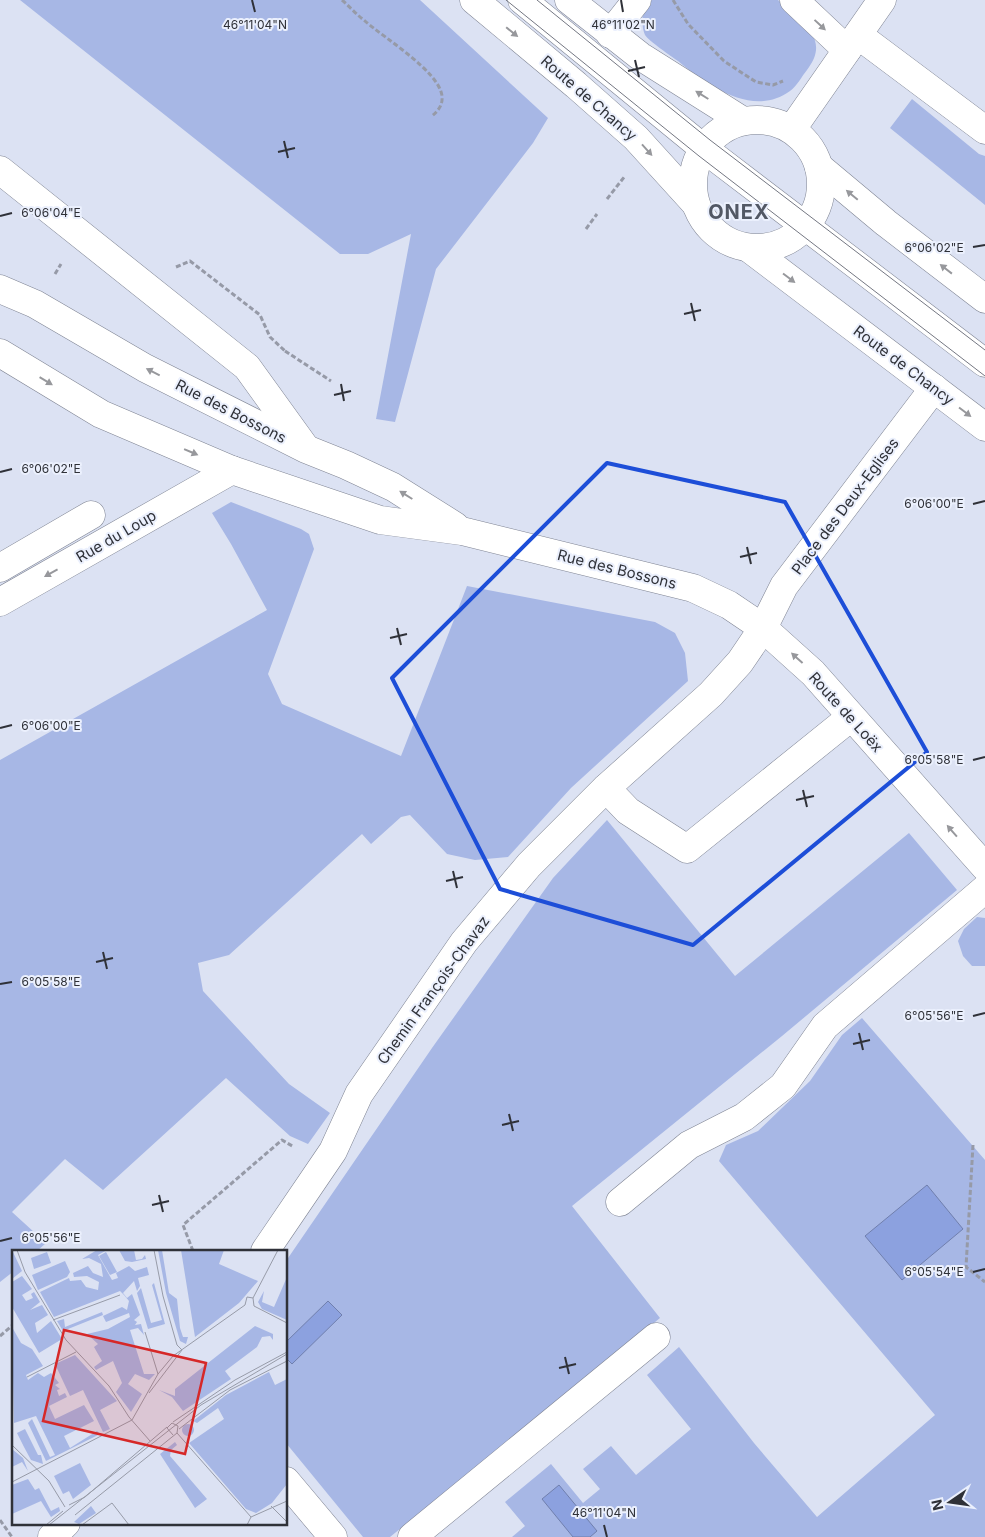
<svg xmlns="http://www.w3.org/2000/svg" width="985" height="1537" font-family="Inter,sans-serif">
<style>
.green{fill:#a7b7e5}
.water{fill:#8ca1df;stroke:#707fad}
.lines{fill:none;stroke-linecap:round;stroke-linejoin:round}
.minor-casing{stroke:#7f8493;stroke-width:29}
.major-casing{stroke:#7f8493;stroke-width:29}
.path{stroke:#969aa7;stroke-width:3;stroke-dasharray:5 2.5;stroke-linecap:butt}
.minor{stroke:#fff;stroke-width:28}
.major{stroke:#fff;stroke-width:28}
.tram{stroke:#747782;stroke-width:1}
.oneway{fill:#97989c}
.marked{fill:none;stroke:#1d4ed8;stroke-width:4;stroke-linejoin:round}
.ticks{fill:none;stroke:#2f3138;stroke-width:2}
.labels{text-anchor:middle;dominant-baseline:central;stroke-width:4;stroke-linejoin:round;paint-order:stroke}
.street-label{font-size:15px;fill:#2f3138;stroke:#ebf0fd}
.district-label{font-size:20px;font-weight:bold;letter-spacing:1px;fill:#525865;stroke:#ebf0fd}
.inset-road{fill:none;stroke:#979ba8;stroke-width:1}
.view{fill:#d62828;fill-opacity:0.15;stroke:#d62828;stroke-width:2.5}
.inset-edge{fill:none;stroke:#2f3138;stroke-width:2.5}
.ticks-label{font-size:12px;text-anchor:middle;fill:#2f3138;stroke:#ebf0fd;stroke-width:4;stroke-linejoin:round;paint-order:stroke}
</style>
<rect width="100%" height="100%" fill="#dce2f3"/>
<!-- green -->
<g class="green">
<path d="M 20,0 L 420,0 L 548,118 L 533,143 L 436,269 L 395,422 L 376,419 L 411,234 L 368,254 L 340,254 Z"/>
<path d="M 652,0 L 778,0 C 800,21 832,38 807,70 C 802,76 797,86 790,91 C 753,118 708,86 678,61 C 671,56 649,41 645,35 C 642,29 641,14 645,9 C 646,6 650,3 652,0 Z"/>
<path d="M 912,99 L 979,154 L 985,156 L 985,205 L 890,128 Z"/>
<path d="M 231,502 L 301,529 L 309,534 L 314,549 L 268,674 L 282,704 L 401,756 L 467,586 L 655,622 L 675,633 L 685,653 L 688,681 L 571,788 L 508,857 L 475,860 L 447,854 L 410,815 L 401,817 L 371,844 L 362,834 L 229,955 L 198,963 L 203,991 L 289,1084 L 330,1113 L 308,1144 L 290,1136 L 226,1078 L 103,1190 L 65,1159 L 12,1212 L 46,1243 L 37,1251 L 14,1251 L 14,1271 L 0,1282 L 0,760 L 267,610 L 231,544 L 212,513 Z"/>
<path d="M 607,820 L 735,976 L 909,833 L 957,890 L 782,1036 L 572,1206 L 660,1318 L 390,1537 L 363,1537 L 286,1443 L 286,1261 L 432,1048 L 553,878 Z"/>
<path d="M 977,917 L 985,918 L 985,966 L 972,966 L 963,956 L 958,941 L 964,929 Z"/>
<path d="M 862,1018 L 985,1160 L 985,1537 L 512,1537 L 525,1526 L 505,1502 L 551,1464 L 583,1503 L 600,1489 L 583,1469 L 611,1446 L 636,1475 L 691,1429 L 647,1375 L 679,1347 L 754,1443 L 817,1517 L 935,1415 L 719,1161 L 726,1145 L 758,1131 L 810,1081 L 842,1035 Z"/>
</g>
<!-- water -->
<g class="water">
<path d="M 927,1185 L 963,1229 L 902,1280 L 865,1236 Z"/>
<path d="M 328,1301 L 342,1315 L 292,1364 L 286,1358 L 286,1342 Z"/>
<path d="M 559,1485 L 597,1531 L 590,1537 L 573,1537 L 542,1499 Z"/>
</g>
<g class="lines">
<defs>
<g id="minor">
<path d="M 522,0 L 703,148 L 985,363"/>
<path d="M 794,0 L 847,50"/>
<path d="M 610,34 L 637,0"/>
<path d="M 858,35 L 985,130"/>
<path d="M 792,129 L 882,0"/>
<path d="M 0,170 L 247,367 L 304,446"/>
<path d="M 0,289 L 35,304 L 145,368 L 306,449 L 346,465 L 393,487 L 455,526"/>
<path d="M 0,353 L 101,414 L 232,470 L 380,520 L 462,531 L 693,588 L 729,605 L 763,628 L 813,673 L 985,867"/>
<path d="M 0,568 L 91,515"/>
<path d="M 0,602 L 232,470"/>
<path d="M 606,788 L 628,811 L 687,849 L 851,717"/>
<path d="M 620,1202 L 689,1145 L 744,1117 L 783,1086 L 825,1026 L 985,889"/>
<path d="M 265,1251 L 333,1151 L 359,1094 L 464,942 L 529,865 L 606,788 L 711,694 L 740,662 L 763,628 L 784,586 L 934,388"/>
<path d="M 286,1481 L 333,1537"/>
<path d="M 52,1537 L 66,1523"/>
<path d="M 412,1537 L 656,1337"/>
</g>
<g id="major">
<path d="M 474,0 L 576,85 L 636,138 L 695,203"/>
<path d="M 569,0 L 640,56 L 743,121"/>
<circle cx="757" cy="184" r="64"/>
<path d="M 819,167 L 886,223 L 985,299"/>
<path d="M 750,249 L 985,427"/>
</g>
</defs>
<!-- minor casing -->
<use href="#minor" class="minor-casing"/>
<!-- major casing -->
<use href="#major" class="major-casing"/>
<!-- path -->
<g class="path">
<path d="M 342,0 C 350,7 357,15 365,21 C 384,38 439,71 442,96 C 443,105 438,111 432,116"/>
<path d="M 673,0 L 688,24 L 724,61 L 756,82 L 773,85 L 783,81"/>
<path d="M 607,199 L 625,176"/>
<path d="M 586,229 L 597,214"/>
<path d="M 176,267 L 190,261 L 260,315 L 270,337 L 285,351"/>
<path d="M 55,274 L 61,264"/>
<path d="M 285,351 L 331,381"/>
<path d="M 973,1145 L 966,1267 L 985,1282"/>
<path d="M 193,1251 L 183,1225 L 282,1140 L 294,1147"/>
<path d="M 0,1336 L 14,1324"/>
<path d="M 0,1520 L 12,1537"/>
</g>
<!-- minor -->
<use href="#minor" class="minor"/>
<!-- major -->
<use href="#major" class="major"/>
<!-- tram -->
<g class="tram">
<path d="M 506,0 L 699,156 L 985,376"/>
<path d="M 537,0 L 710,140 L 985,350"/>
</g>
</g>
<!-- one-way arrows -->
<defs><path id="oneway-solid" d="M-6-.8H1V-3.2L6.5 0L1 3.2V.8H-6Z" transform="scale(1.25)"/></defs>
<g class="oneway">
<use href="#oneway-solid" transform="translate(820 25) rotate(43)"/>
<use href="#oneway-solid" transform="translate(512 32) rotate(39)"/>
<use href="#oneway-solid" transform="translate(702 95) rotate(-148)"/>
<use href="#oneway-solid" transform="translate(647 150) rotate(48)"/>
<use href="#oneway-solid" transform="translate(852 195) rotate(-140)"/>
<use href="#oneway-solid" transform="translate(946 269) rotate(-142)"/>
<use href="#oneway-solid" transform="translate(789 278) rotate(37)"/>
<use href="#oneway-solid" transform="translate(153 372) rotate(-153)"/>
<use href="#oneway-solid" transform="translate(46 381) rotate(31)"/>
<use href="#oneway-solid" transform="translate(965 412) rotate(37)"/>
<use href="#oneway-solid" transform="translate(191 452) rotate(23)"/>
<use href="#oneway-solid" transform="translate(406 495) rotate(-148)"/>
<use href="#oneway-solid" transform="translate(51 573) rotate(151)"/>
<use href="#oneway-solid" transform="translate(797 658) rotate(-138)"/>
<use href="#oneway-solid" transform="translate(952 831) rotate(-131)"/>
</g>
<!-- marked area -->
<path class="marked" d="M 607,463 L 785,502 L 927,752 L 693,945 L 500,889 L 392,678 Z"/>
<!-- ticks -->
<path class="ticks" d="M 252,0 L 255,12M 621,0 L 623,12M 635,60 L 639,77M 628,71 L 645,67M 284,141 L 288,158M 278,152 L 295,148M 0,216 L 12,213M 973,247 L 985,245M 691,303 L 695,321M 684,314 L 701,310M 341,384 L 344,401M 334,395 L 351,391M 0,472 L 12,469M 973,504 L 985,501M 747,547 L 751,564M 740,557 L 757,553M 397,628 L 401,645M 390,638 L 407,634M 0,728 L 12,725M 973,760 L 985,757M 803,790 L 807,807M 796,800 L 814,796M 453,871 L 457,888M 446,881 L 463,877M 103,952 L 107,969M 96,962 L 113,958M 0,984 L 12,982M 973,1016 L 985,1013M 859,1033 L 863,1050M 853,1044 L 870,1040M 509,1114 L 513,1131M 502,1125 L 519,1121M 159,1195 L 163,1212M 152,1205 L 169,1201M 0,1241 L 12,1238M 973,1272 L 985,1269M 565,1357 L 569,1374M 559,1368 L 576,1364M 604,1525 L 607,1537"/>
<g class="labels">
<!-- street labels -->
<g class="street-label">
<text transform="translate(589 98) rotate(41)">Route de Chancy</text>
<text transform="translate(904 365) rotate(37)">Route de Chancy</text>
<text transform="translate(231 411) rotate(27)">Rue des Bossons</text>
<text transform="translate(845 506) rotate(-53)">Place des Deux-Eglises</text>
<text transform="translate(116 536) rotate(-30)">Rue du Loup</text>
<text transform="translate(617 569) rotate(14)">Rue des Bossons</text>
<text transform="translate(846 712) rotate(48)">Route de Loëx</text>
<text transform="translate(433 990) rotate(-54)">Chemin François-Chavaz</text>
</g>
<!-- district labels -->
<g class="district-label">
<text x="739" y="212">ONEX</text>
</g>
</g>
<!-- overview -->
<g transform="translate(12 1250)">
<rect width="275" height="275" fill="#dce2f3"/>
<path d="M 0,0 L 10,21 L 0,29 ZM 85,0 L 95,0 L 86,5 L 100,30 L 106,28 L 104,23 L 117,16 L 123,21 L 135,17 L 137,25 L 126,28 L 128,36 L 125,41 L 122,31 L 111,43 L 115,48 L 120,44 L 128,65 L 122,70 L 125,72 L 123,75 L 129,74 L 132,85 L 126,78 L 118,80 L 132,124 L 143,124 L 137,130 L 123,124 L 116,134 L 130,144 L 119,162 L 104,142 L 110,133 L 101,111 L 84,120 L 82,117 L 90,111 L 82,97 L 86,94 L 75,84 L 96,79 L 118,67 L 117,63 L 94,72 L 91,66 L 110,57 L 115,60 L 117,51 L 112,45 L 108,41 L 42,67 L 28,42 L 57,28 L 58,31 L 69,30 L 74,37 L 86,40 L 87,32 L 75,26 L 62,27 L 61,23 L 76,16 L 81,23 L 91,27 L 89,14 L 77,8 L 70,9 ZM 107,0 L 122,0 L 124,10 L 130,9 L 133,5 L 134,9 L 120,12 L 113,11 ZM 146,0 L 150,0 L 157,43 L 165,49 L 168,78 L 171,87 L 176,87 L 174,94 L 168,91 L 154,43 ZM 169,0 L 212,0 L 207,14 L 246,31 L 227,53 L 183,87 ZM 35,2 L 39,13 L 22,19 L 19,8 ZM 94,2 L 105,22 L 98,25 L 87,6 ZM 53,11 L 58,22 L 55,27 L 26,40 L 20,25 ZM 10,26 L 20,39 L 10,45 L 14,51 L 21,48 L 19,44 L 22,42 L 28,52 L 18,60 L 30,55 L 36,65 L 23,73 L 25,83 L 39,71 L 50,89 L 27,103 L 0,57 L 0,32 ZM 275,27 L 275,70 L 250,59 L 246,52 L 252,41 L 250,52 L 262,57 ZM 142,33 L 153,74 L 136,79 L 125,43 L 129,38 L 139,73 L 150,70 L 140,35 ZM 90,62 L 91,65 L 51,81 L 45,71 L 52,69 L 53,77 ZM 243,76 L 261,84 L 261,90 L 258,86 L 250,87 L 245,97 L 213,121 L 219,129 L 171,161 L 160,147 L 147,140 L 163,146 L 163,139 ZM 0,77 L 9,93 L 20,99 L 31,116 L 14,125 L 16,130 L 26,123 L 32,127 L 39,123 L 47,133 L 43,135 L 48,139 L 45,140 L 47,146 L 53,143 L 55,147 L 37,156 L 43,169 L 72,155 L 82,171 L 52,186 L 58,198 L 85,181 L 88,184 L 34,211 L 16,173 L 20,169 L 38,207 L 43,205 L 24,166 L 2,173 ZM 63,105 L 105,151 L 88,160 L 98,179 L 91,182 L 71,140 L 58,146 L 43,114 ZM 257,122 L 263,135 L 275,129 L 275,234 L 260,253 L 244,263 L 234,259 L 177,193 L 212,169 L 206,158 L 185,173 L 181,171 L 214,145 ZM170 180a6 6 0 1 1 12 0a6 6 0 1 1-12 0ZM 13,179 L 26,205 L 29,205 L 31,214 L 19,210 L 12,197 L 5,183 ZM 163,192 L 165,195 L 159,200 L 158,206 L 195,249 L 183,258 L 148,204 ZM 0,199 L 11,208 L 16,221 L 10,212 L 0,217 ZM 68,213 L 79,235 L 61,249 L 57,241 L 51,244 L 42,226 ZM 16,229 L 23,240 L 27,238 L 39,261 L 47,257 L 48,261 L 39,267 L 29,251 L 0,264 L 0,235 ZM 79,256 L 84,263 L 67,274 L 62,272 Z" fill="#a7b7e5"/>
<path class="inset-road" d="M 5,0 L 13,22 L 54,90 L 97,136 L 117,167 L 138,191M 142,0 L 151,46 L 165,95 L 170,100M 242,56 L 241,48 L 266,0M 242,56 L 275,73M 41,70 L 108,45M 133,82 L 146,124M 15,127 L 64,102M 137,143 L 170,100M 161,172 L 223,130 L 275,102M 167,179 L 218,140 L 275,111M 165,183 L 239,267M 0,195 L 37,231 L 53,257M 0,232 L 120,170 L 146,124 L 161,106 L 233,55 L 235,47 L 241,48M 57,255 L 73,247 L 155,177M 259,256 L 275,272M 63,265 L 165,183 L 166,176 L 160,173 L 155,178 L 161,185M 34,275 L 51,261M 37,275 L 189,155 L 275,104M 70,275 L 100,253 L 117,275M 235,275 L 239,267 L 275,251"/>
<path class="view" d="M 52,80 L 194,113 L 173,204 L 31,171 Z"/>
<rect width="275" height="275" class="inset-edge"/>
</g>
<g class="ticks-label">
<text x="255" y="29">46°11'04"N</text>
<text x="623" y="29">46°11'02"N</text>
<text x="51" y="217">6°06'04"E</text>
<text x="934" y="252">6°06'02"E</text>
<text x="51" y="473">6°06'02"E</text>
<text x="934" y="508">6°06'00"E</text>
<text x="51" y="730">6°06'00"E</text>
<text x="934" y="764">6°05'58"E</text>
<text x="51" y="986">6°05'58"E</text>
<text x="934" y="1020">6°05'56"E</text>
<text x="51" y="1242">6°05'56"E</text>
<text x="934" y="1276">6°05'54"E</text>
<text x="604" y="1517">46°11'04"N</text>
</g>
<!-- north arrow -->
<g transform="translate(950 1502) rotate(257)" stroke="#ebf0fd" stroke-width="4" paint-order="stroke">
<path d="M0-4L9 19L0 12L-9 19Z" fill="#2f3138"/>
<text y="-8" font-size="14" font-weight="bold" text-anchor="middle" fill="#2f3138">N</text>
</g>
</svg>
